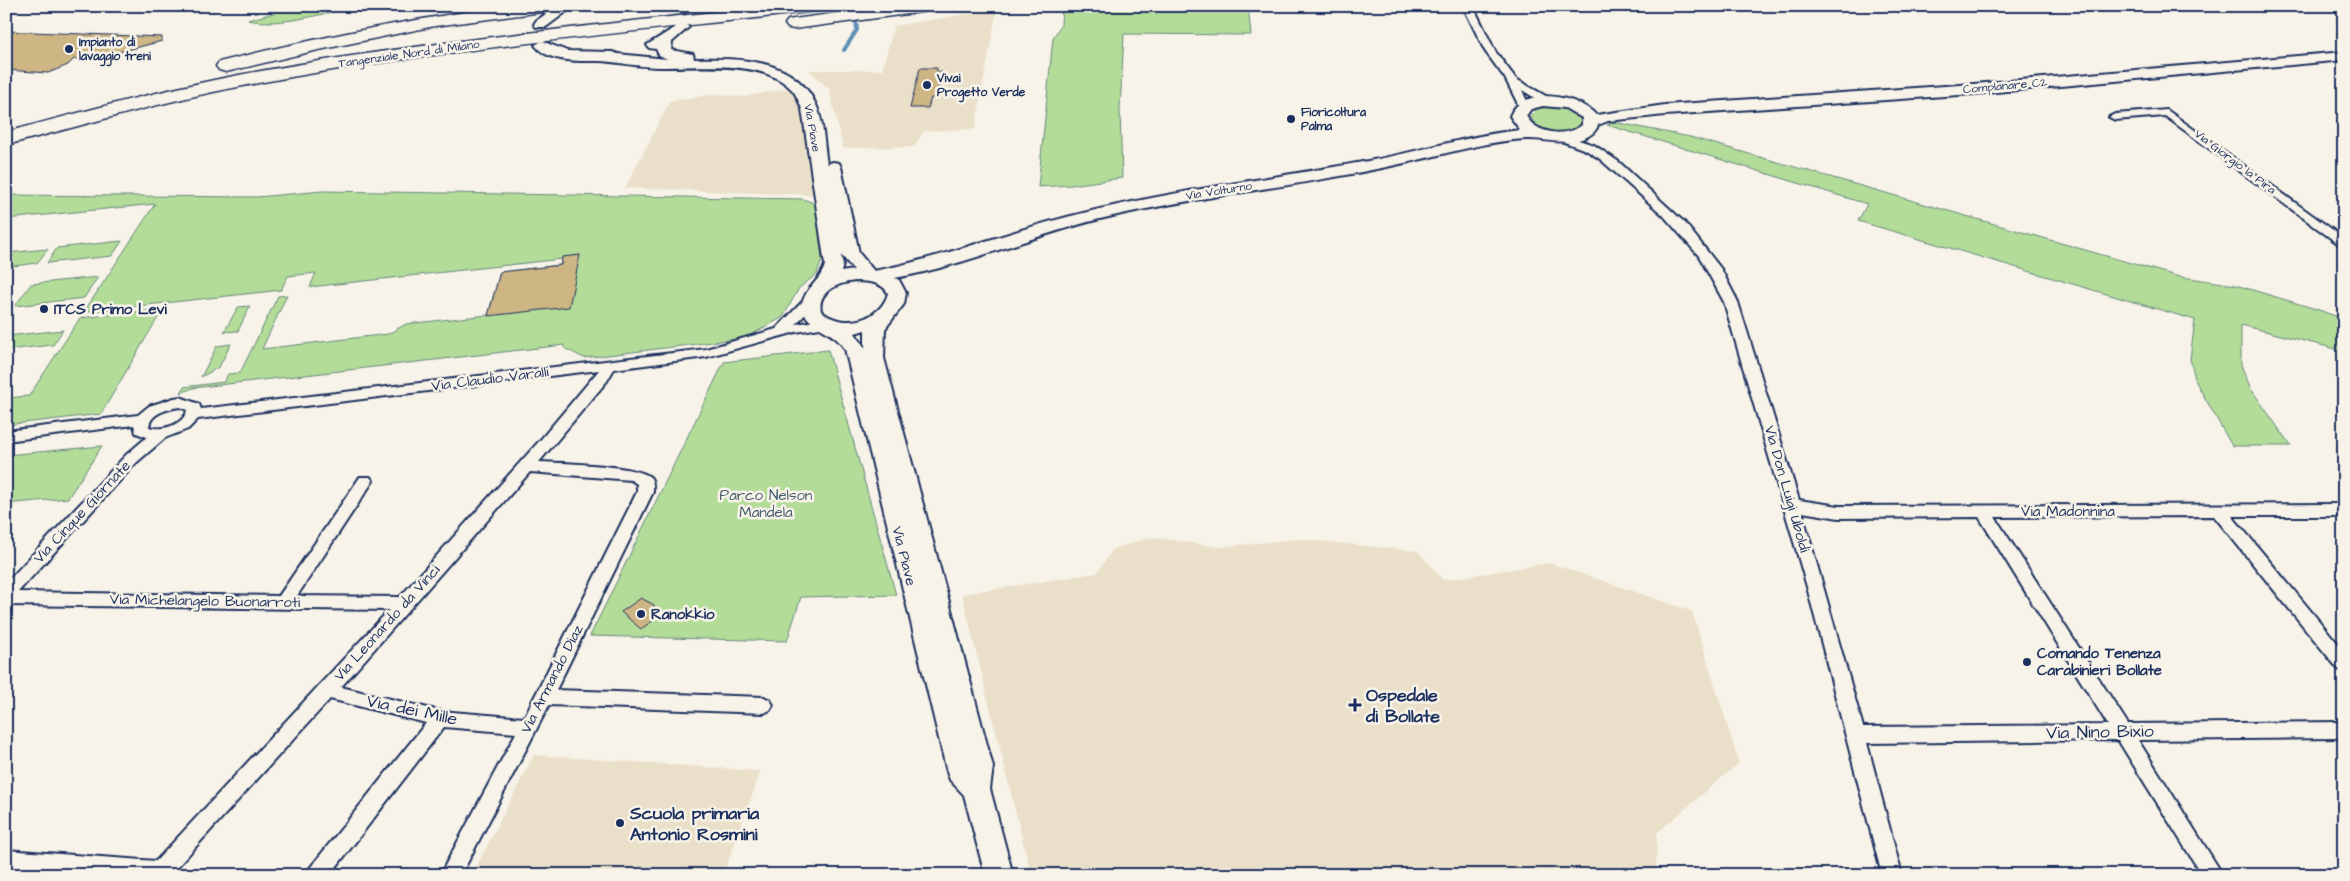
<svg xmlns="http://www.w3.org/2000/svg" width="2350" height="881" font-family="'Architects Daughter',sans-serif">
<style>
.built{fill:#eae0ca}
.green{fill:#b3dc99;stroke:#67867c}
.lines{fill:none;stroke-linecap:round;stroke-linejoin:round}
.stream{stroke:#618fb6;stroke-width:4}
.building{fill:#cdb584;stroke:#1b2f5e}
.street-casing{stroke:#1b2f5e;stroke-width:4}
.secondary-casing{stroke:#1b2f5e;stroke-width:4}
.highway-casing{stroke:#1b2f5e;stroke-width:3}
.street{fill:#f7f3e8;fill-rule:evenodd}
.secondary{fill:#f7f3e8;fill-rule:evenodd}
.highway{fill:#f7f3e8;fill-rule:evenodd}
.poi-dot{fill:#1b2f5e;stroke:#f7f3e8;stroke-width:2}
.labels{text-anchor:middle;dominant-baseline:central;stroke-width:5;stroke-linejoin:round;paint-order:stroke}
.far-poi-label{font-size:12px;font-weight:bold;fill:#1b2f5e;stroke:#f7f3e8;text-anchor:start}
.far-street-label{font-size:12px;fill:#1b2f5e;stroke:#f7f3e8}
.poi-label{font-size:15px;font-weight:bold;fill:#1b2f5e;stroke:#f7f3e8;text-anchor:start}
.street-label{font-size:15px;fill:#1b2f5e;stroke:#f7f3e8}
.park-label{font-size:15px;fill:#415a6d;stroke:#f7f3e8}
.near-poi-label{font-size:18px;font-weight:bold;fill:#1b2f5e;stroke:#f7f3e8;text-anchor:start}
.near-street-label{font-size:18px;fill:#1b2f5e;stroke:#f7f3e8}
</style>
<rect width="100%" height="100%" fill="#f7f3e8"/>
<filter id="ink" filterUnits="userSpaceOnUse"><feTurbulence type="fractalNoise" baseFrequency=".02" numOctaves="2"/><feDisplacementMap in="SourceGraphic" scale="10" xChannelSelector="R" yChannelSelector="G"/><feConvolveMatrix kernelMatrix="1 2 1 2 8 2 1 2 1" color-interpolation-filters="sRGB"/></filter>
<g filter="url(#ink)">
<!-- built -->
<g class="built">
<path d="M 997,9 L 975,129 L 924,131 L 914,147 L 843,148 L 829,89 L 809,70 L 882,70 L 894,26 Z"/>
<path d="M 790,88 L 798,94 L 813,195 L 625,188 L 670,101 L 716,94 L 743,97 Z"/>
<path d="M 1151,537 L 1220,547 L 1298,539 L 1418,551 L 1443,580 L 1550,563 L 1692,611 L 1739,763 L 1657,833 L 1656,875 L 1031,875 L 962,594 L 1097,573 L 1113,549 Z"/>
<path d="M 534,755 L 761,771 L 723,875 L 472,875 Z"/>
</g>
<!-- green -->
<g class="green">
<path d="M 299,6 L 354,6 C 324,14 279,27 248,20 Z"/>
<path d="M 1062,6 L 1248,6 L 1251,35 L 1124,34 L 1120,109 L 1122,178 L 1071,185 L 1038,187 L 1053,38 L 1061,25 Z"/>
<path d="M 1550,106 C 1562,108 1577,109 1584,121 L 1580,129 C 1564,133 1540,136 1531,118 L 1531,115 L 1537,109 Z"/>
<path d="M 1613,122 L 1690,137 L 2176,276 L 2236,285 L 2316,309 L 2344,319 L 2344,351 L 2241,325 L 2241,365 L 2251,389 L 2291,446 L 2232,446 L 2196,382 L 2190,359 L 2195,320 L 1858,221 L 1867,204 L 1607,125 Z"/>
<path d="M 323,191 L 803,199 L 816,204 L 822,260 L 817,274 L 799,288 L 783,317 L 753,334 L 737,339 L 584,358 L 564,348 L 564,345 L 193,388 L 181,393 L 184,387 L 224,382 L 228,374 L 240,373 L 278,296 L 287,295 L 262,349 L 388,334 L 406,324 L 488,315 L 500,272 L 560,265 L 562,259 L 310,287 L 316,273 L 288,276 L 281,290 L 84,312 L 155,204 L 6,219 L 6,195 L 257,197 Z"/>
<path d="M 122,241 L 112,256 L 47,263 L 57,248 Z"/>
<path d="M 48,249 L 37,263 L 6,267 L 6,253 Z"/>
<path d="M 98,277 L 84,298 L 15,306 L 31,284 Z"/>
<path d="M 250,306 L 238,331 L 224,332 L 238,307 Z"/>
<path d="M 163,309 L 101,414 L 6,425 L 6,398 L 29,396 L 80,318 Z"/>
<path d="M 63,330 L 53,345 L 6,350 L 6,336 Z"/>
<path d="M 231,344 L 219,367 L 201,377 L 217,346 Z"/>
<path d="M 828,350 L 896,595 L 801,597 L 787,641 L 590,636 L 724,362 Z"/>
<path d="M 102,446 L 68,498 L 6,504 L 6,455 Z"/>
</g>
<g class="lines">
<!-- stream -->
<path class="stream" d="M 844,50 L 857,30 L 855,6"/>
</g>
<!-- building -->
<g class="building">
<path d="M 6,31 L 162,37 L 162,41 L 89,60 L 74,59 L 68,65 L 48,73 L 6,70 Z"/>
<path d="M 920,68 L 937,68 L 937,72 L 942,72 L 936,98 L 931,98 L 928,108 L 910,108 Z"/>
<path d="M 580,255 L 569,307 L 488,316 L 500,272 L 561,265 L 562,257 Z"/>
<path d="M 641,598 L 654,605 L 655,610 L 661,615 L 641,629 L 621,612 Z"/>
</g>
<g class="lines">
<defs>
<g id="street">
<path d="M 1463,6 L 1473,6 L 1495,51 L 1516,79 L 1551,99 L 1551,103 L 1543,103 L 1522,90 L 1529,106 L 1524,109 L 1520,108 L 1505,78 L 1485,51 Z"/>
<path d="M 2167,110 L 2344,238 L 2344,248 L 2165,116 L 2115,120 L 2109,117 L 2115,114 Z"/>
<path d="M 1560,134 L 1594,145 L 1619,162 L 1685,223 L 1721,269 L 1738,302 L 1799,500 L 1839,506 L 2344,504 L 2344,516 L 2232,516 L 2344,651 L 2344,671 L 2338,669 L 2214,516 L 1995,517 L 2128,724 L 2344,722 L 2344,738 L 2138,740 L 2223,875 L 2202,875 L 2118,740 L 1867,743 L 1902,875 L 1882,875 L 1807,587 L 1724,302 L 1699,256 L 1663,215 L 1600,159 L 1586,150 L 1556,139 L 1554,137 L 1556,135 ZM 1802,512 L 1839,518 L 1979,517 L 2108,725 L 1863,727 Z"/>
<path d="M 812,296 L 819,300 L 796,324 L 827,319 L 832,320 L 834,323 L 832,326 L 796,332 L 706,357 L 614,369 L 607,381 L 539,462 C 560,463 637,465 650,477 C 654,481 653,487 653,492 L 556,690 L 764,697 L 770,700 L 773,705 L 770,710 L 764,713 L 549,705 L 461,875 L 440,875 L 516,733 L 444,727 L 330,875 L 307,875 L 310,868 L 426,723 L 330,699 L 170,875 L 89,875 L 6,868 L 6,850 L 156,861 L 389,610 L 6,605 L 6,583 L 126,455 L 147,437 L 136,433 L 134,425 L 6,441 L 6,431 L 138,415 L 149,406 L 174,398 L 180,397 L 199,404 L 201,409 L 706,349 L 776,329 L 807,297 ZM 599,370 L 542,438 L 400,597 L 297,596 L 373,481 L 370,477 L 360,477 L 279,596 L 18,592 L 136,463 L 165,438 L 188,429 L 198,419 ZM 179,407 L 187,410 L 186,414 C 179,426 162,431 149,427 C 150,413 168,409 179,407 ZM 530,472 L 631,480 L 637,484 L 637,492 L 524,718 L 440,711 L 341,687 Z"/>
</g>
<g id="secondary">
<path d="M 557,6 L 574,6 L 546,27 L 536,27 L 534,24 L 536,21 Z"/>
<path d="M 677,6 L 691,6 L 692,8 L 685,12 L 680,11 Z"/>
<path d="M 682,23 L 689,27 L 672,42 L 671,50 L 693,54 L 694,59 C 740,58 797,58 817,107 C 824,124 824,146 827,164 L 833,162 L 839,163 L 841,167 L 859,253 L 874,271 C 941,258 1004,233 1071,216 C 1168,191 1269,179 1368,161 C 1419,152 1468,135 1520,130 L 1510,116 C 1522,85 1578,95 1596,115 L 1665,105 L 1974,84 L 2344,52 L 2344,60 L 1974,94 L 1665,115 L 1608,121 L 1598,125 C 1595,135 1584,139 1574,141 C 1557,144 1542,138 1526,139 C 1491,141 1456,151 1422,159 C 1320,184 1215,193 1113,216 C 1039,232 970,265 895,278 L 899,280 L 906,293 L 904,304 L 885,329 L 884,358 L 993,767 L 990,789 L 1013,875 L 985,875 L 964,795 L 950,780 L 947,772 L 845,349 C 834,330 810,329 802,309 C 802,289 820,283 825,265 L 802,109 C 800,104 797,97 794,92 C 766,58 699,68 660,67 C 639,67 619,62 599,61 C 580,61 548,63 535,45 L 542,41 L 567,51 L 612,52 L 618,54 L 667,59 L 659,55 L 656,49 L 649,48 L 647,45 ZM 1543,106 L 1565,108 L 1582,118 L 1582,125 C 1566,138 1536,134 1526,116 L 1531,109 ZM 841,255 L 854,270 L 841,272 L 843,265 ZM 855,281 C 868,282 881,281 888,293 C 881,321 842,330 821,311 C 817,291 838,283 855,281 ZM 865,330 L 865,348 L 855,333 Z"/>
</g>
<g id="highway">
<path d="M 508,6 L 560,6 L 557,10 L 551,11 L 435,26 L 314,51 L 226,72 L 219,70 L 216,66 L 219,62 C 314,38 410,19 508,6 Z"/>
<path d="M 768,6 L 827,6 L 824,10 L 818,11 C 626,33 433,49 243,86 C 163,101 85,125 6,145 L 6,132 C 85,111 164,89 244,74 C 417,42 593,26 768,6 Z"/>
<path d="M 888,6 L 939,6 L 936,10 L 930,11 L 794,29 L 788,28 L 785,24 L 788,20 L 794,19 Z"/>
</g>
</defs>
<!-- street casing -->
<use href="#street" class="street-casing"/>
<!-- secondary casing -->
<use href="#secondary" class="secondary-casing"/>
<!-- highway casing -->
<use href="#highway" class="highway-casing"/>
<!-- street -->
<use href="#street" class="street"/>
<!-- secondary -->
<use href="#secondary" class="secondary"/>
<!-- highway -->
<use href="#highway" class="highway"/>
</g>
</g>
<!-- markers -->
<g class="poi-dot">
<circle cx="69" cy="49" r="5"/>
<circle cx="927" cy="85" r="5"/>
<circle cx="1291" cy="119" r="5"/>
<circle cx="44" cy="309" r="5"/>
<circle cx="641" cy="614" r="5"/>
<circle cx="2027" cy="662" r="5"/>
<path d="M1352.5 697.5h5v5h5v5h-5v5h-5v-5h-5v-5h5z"/>
<circle cx="620" cy="823" r="5"/>
</g>
<g class="labels">
<!-- far-poi labels -->
<g class="far-poi-label">
<text x="79" y="42">Impianto di<tspan x="79" dy="14">lavaggio treni</tspan></text>
<text x="937" y="78">Vivai<tspan x="937" dy="14">Progetto Verde</tspan></text>
<text x="1301" y="112">Fioricoltura<tspan x="1301" dy="14">Palma</tspan></text>
</g>
<!-- far-street labels -->
<g class="far-street-label">
<text transform="translate(409 54) rotate(-8)">Tangenziale Nord di Milano</text>
<text transform="translate(2005 86) rotate(-5)">Complanare C2</text>
<text transform="translate(812 128) rotate(80)">Via Piave</text>
<text transform="translate(2235 162) rotate(37)">Via Giorgio la Pira</text>
<text transform="translate(1219 191) rotate(-9)">Via Volturno</text>
</g>
<!-- poi labels -->
<g class="poi-label">
<text x="54" y="309">ITCS Primo Levi</text>
<text x="651" y="614">Ranokkio</text>
<text x="2037" y="653">Comando Tenenza<tspan x="2037" dy="17">Carabinieri Bollate</tspan></text>
</g>
<!-- street labels -->
<g class="street-label">
<text transform="translate(490 379) rotate(-7)">Via Claudio Varalli</text>
<text transform="translate(1787 489) rotate(74)">Via Don Luigi Uboldi</text>
<text x="2068" y="511">Via Madonnina</text>
<text transform="translate(82 512) rotate(-47)">Via Cinque Giornate</text>
<text transform="translate(904 556) rotate(76)">Via Piave</text>
<text transform="translate(205 601) rotate(1)">Via Michelangelo Buonarroti</text>
<text transform="translate(387 623) rotate(-48)">Via Leonardo da Vinci</text>
<text transform="translate(552 679) rotate(-63)">Via Armando Diaz</text>
</g>
<!-- park labels -->
<g class="park-label">
<text x="766" y="495">Parco Nelson<tspan x="766" dy="17">Mandela</tspan></text>
</g>
<!-- near-poi labels -->
<g class="near-poi-label">
<text x="1366" y="695">Ospedale<tspan x="1366" dy="21">di Bollate</tspan></text>
<text x="630" y="813">Scuola primaria<tspan x="630" dy="21">Antonio Rosmini</tspan></text>
</g>
<!-- near-street labels -->
<g class="near-street-label">
<text transform="translate(412 710) rotate(12)">Via dei Mille</text>
<text transform="translate(2100 732) rotate(-1)">Via Nino Bixio</text>
</g>
</g>
<!-- margin -->
<rect width="2350" height="881" fill="none" stroke="#f7f3e8" stroke-width="25"/>
<rect x="12" y="12" width="2325" height="856" fill="none" stroke="#1b2f5e" stroke-width="2" filter="url(#ink)"/>
</svg>
